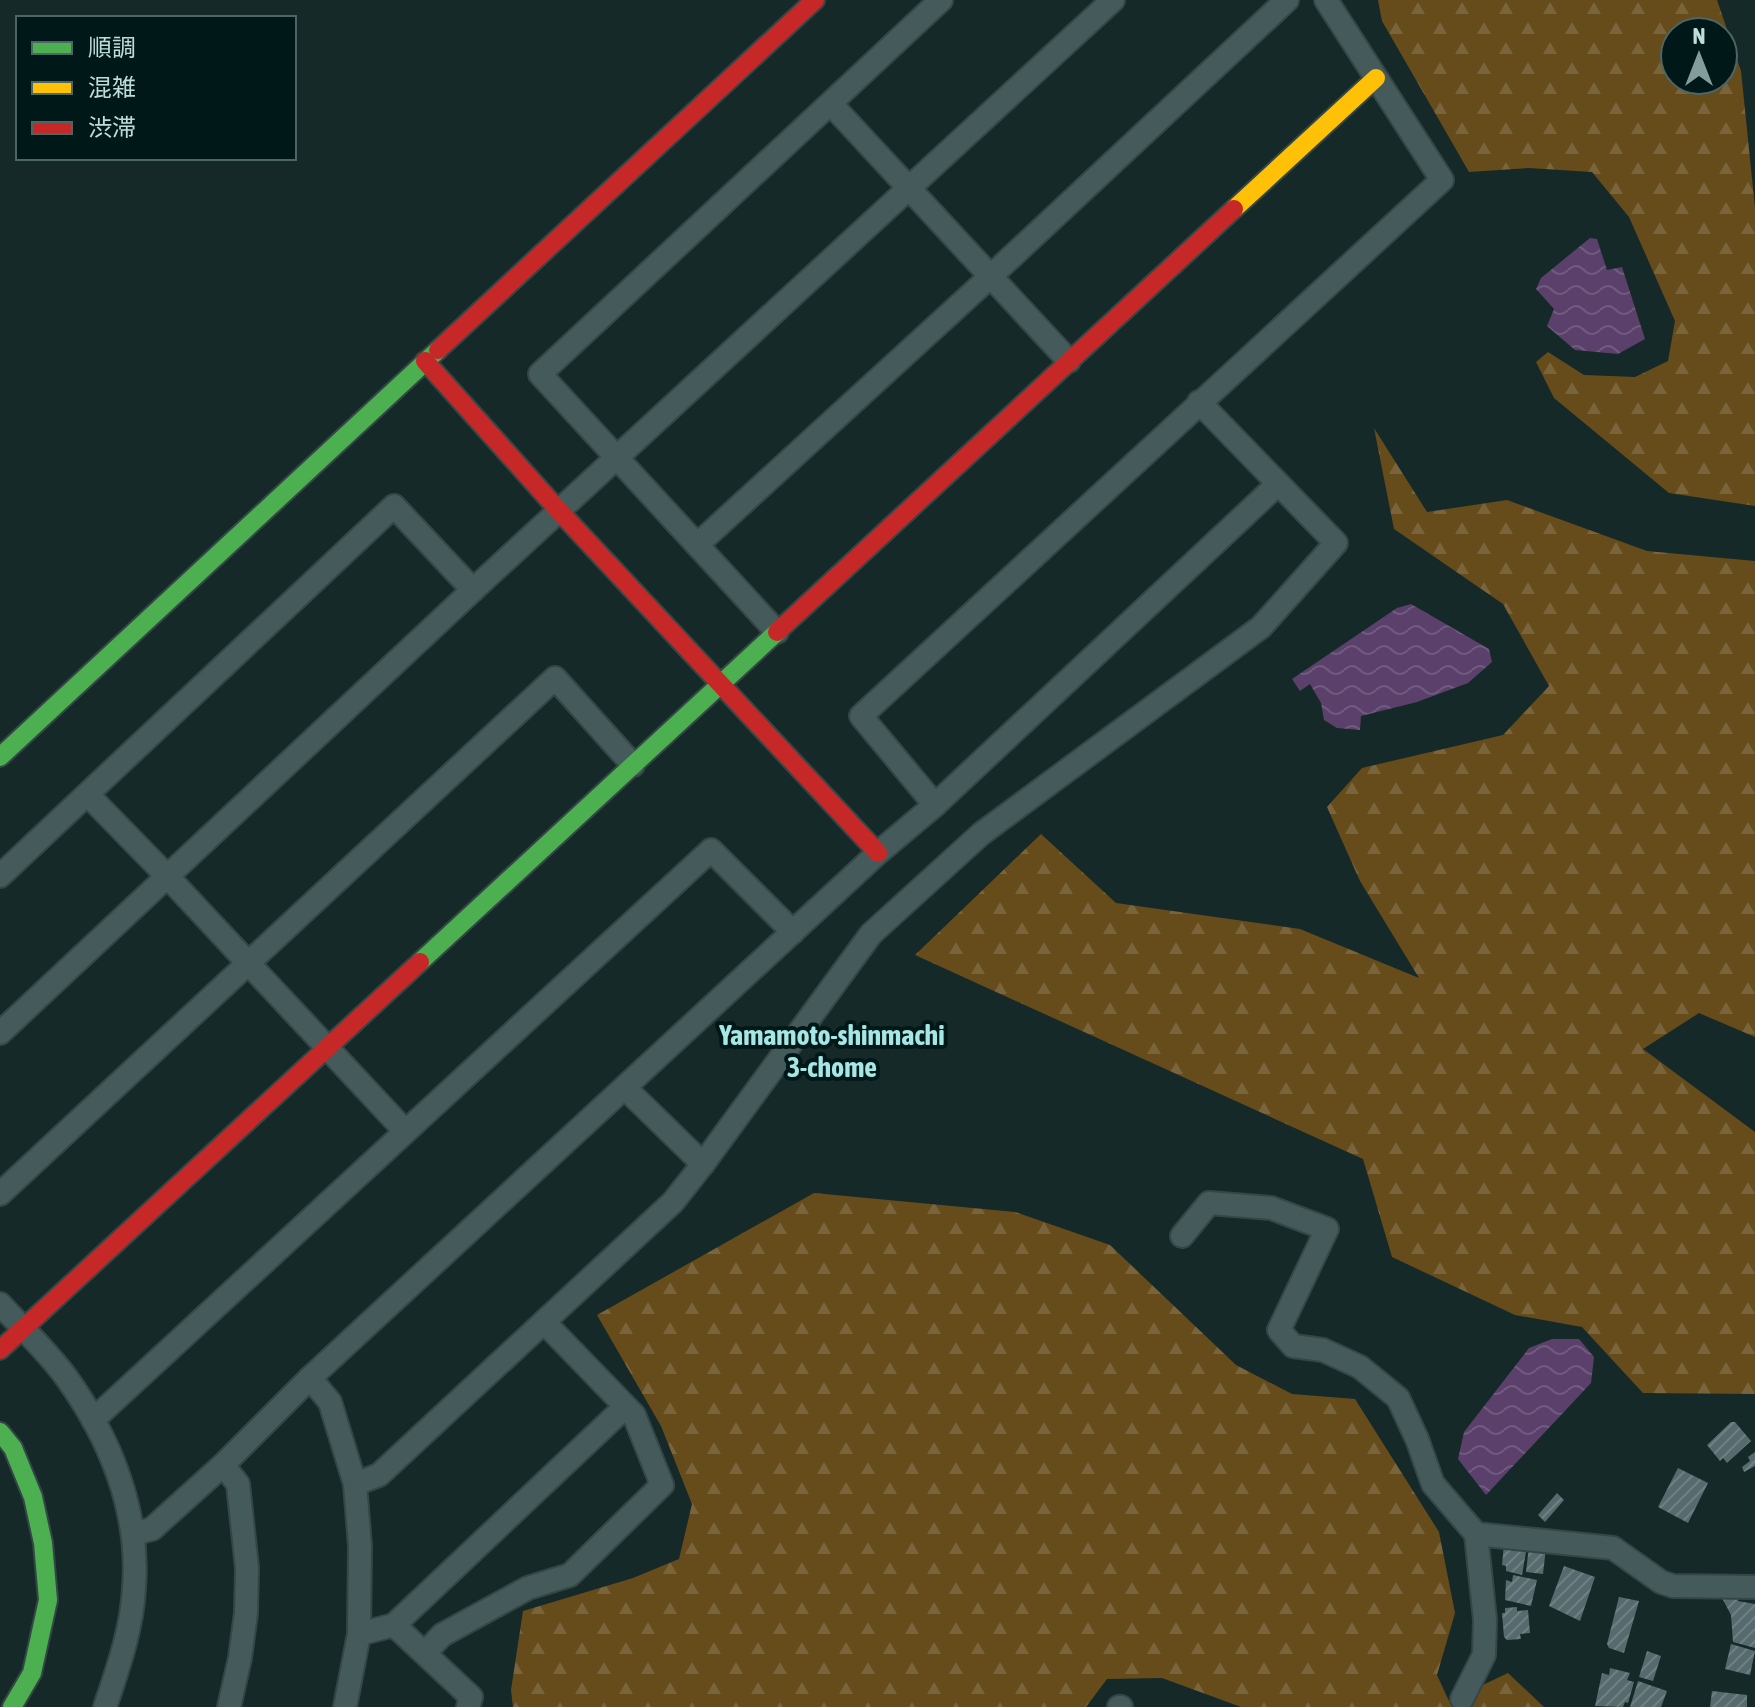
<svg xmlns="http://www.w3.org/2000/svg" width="1755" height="1707" font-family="'Asap Condensed','Noto Sans JP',sans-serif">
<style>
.forest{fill:url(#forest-firs);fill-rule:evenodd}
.water{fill:url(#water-waves)}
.building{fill:url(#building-hatch)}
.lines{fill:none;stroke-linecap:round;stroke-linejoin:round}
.street-casing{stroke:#354646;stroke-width:26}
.fast-casing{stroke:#354646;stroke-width:22}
.slow-casing{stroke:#354646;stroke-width:22}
.jam-casing{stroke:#354646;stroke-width:22}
.street{stroke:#455b5b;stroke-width:22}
.fast{stroke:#4caf50;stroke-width:18}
.slow{stroke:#ffc107;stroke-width:18}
.jam{stroke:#c62828;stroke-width:18}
.labels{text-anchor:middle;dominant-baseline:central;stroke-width:8;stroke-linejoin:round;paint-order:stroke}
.neighbourhood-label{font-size:28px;font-weight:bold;fill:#a5e7e5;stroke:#001818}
</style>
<defs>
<pattern id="forest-firs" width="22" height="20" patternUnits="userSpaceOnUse" patternTransform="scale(2)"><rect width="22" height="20" fill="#664b1b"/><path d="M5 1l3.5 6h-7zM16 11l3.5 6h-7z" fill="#7a643c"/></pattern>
<pattern id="water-waves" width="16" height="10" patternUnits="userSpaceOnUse" patternTransform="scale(2)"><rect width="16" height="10" fill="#5a406a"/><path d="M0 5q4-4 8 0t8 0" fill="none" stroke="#705b7f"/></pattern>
<pattern id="building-hatch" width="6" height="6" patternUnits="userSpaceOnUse" patternTransform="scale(2)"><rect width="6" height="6" fill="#576b6e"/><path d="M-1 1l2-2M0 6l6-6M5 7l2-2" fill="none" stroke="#6d8082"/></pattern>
</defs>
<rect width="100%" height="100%" fill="#162929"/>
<!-- forest -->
<g class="forest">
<path d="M 1378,0 L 1717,0 L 1741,71 L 1755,208 L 1755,506 L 1669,493 L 1554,398 L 1536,362 L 1548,352 L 1584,375 L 1635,377 L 1668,361 L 1675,321 L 1629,217 L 1592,172 L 1529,168 L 1469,172 L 1382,21 ZM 1675,32 L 1723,32 L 1723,80 L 1675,80 Z"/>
<path d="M 1374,428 L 1427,512 L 1507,500 L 1647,551 L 1755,561 L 1755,1037 L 1699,1013 L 1643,1049 L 1755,1132 L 1755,1394 L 1643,1393 L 1582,1327 L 1515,1315 L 1392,1257 L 1363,1159 L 915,955 L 1041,834 L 1116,903 L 1300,929 L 1419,978 L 1360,881 L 1327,807 L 1362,768 L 1503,735 L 1549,686 L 1503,604 L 1394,529 Z"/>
<path d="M 814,1193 L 1015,1212 L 1110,1245 L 1236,1365 L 1292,1394 L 1355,1399 L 1439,1532 L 1455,1613 L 1437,1675 L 1449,1701 L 1508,1673 L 1544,1707 L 1241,1707 L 1162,1678 L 1107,1679 L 1086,1707 L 513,1707 L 511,1690 L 523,1611 L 633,1578 L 679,1559 L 692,1504 L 661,1426 L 597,1315 Z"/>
</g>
<!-- water -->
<g class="water">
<path d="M 1590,238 L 1597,239 L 1607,270 L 1622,267 L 1645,339 L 1618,354 L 1575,350 L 1547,326 L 1554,309 L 1536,289 L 1541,278 Z"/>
<path d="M 1411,604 L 1489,649 L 1492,662 L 1468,683 L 1417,702 L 1361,716 L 1360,730 L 1337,728 L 1324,720 L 1321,703 L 1310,684 L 1300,691 L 1292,679 L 1397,608 Z"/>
<path d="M 1552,1339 L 1579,1339 L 1594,1357 L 1591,1383 L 1486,1495 L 1458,1459 L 1464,1432 L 1529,1348 Z"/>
</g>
<!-- building -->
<g class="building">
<path d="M 1731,1422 L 1735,1422 L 1751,1441 L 1727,1463 L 1723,1458 L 1720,1461 L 1707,1445 Z"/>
<path d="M 1755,1452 L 1755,1466 L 1744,1472 L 1742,1467 L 1750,1461 L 1748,1457 Z"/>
<path d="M 1678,1468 L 1708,1483 L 1688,1523 L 1658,1507 Z"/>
<path d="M 1557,1493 L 1564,1500 L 1545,1522 L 1538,1515 Z"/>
<path d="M 1504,1544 L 1527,1546 L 1522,1575 L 1506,1571 L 1506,1566 L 1502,1565 Z"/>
<path d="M 1529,1546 L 1546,1547 L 1543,1574 L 1526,1572 Z"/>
<path d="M 1564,1566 L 1595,1577 L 1580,1621 L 1549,1606 Z"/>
<path d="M 1513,1575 L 1537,1580 L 1531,1606 L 1505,1600 L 1506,1580 L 1512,1582 Z"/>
<path d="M 1619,1597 L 1639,1601 L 1624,1653 L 1609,1648 L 1607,1644 Z"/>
<path d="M 1726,1597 L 1738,1597 L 1738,1601 L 1755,1604 L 1755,1648 L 1733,1642 L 1731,1615 L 1722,1598 Z"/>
<path d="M 1517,1607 L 1517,1611 L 1528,1610 L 1530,1633 L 1520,1634 L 1521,1639 L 1507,1640 L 1504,1637 L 1502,1613 L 1505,1613 L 1505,1608 Z"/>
<path d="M 1731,1644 L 1755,1651 L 1750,1675 L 1725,1669 Z"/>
<path d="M 1647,1651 L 1661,1656 L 1653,1681 L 1639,1677 Z"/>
<path d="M 1610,1668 L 1630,1673 L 1627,1680 L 1634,1682 L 1628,1703 L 1625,1702 L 1623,1707 L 1595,1706 L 1602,1673 L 1609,1675 Z"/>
<path d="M 1638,1681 L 1667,1691 L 1661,1707 L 1630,1707 Z"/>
<path d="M 1712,1691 L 1747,1695 L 1747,1707 L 1710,1707 Z"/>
</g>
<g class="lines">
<defs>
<g id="street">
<path d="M 831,104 L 1069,361"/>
<path d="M 697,545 L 991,276 L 1287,0"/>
<path d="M 777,632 L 540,374 L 941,0"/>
<path d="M 88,795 L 167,876 L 405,1131"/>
<path d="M 935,805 L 861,716 L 1442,180 L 1326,0"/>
<path d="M 0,876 L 394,506 L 473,590"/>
<path d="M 0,1033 L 473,590 L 1113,0"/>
<path d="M 703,1164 L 871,934 L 981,834 L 1261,627 L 1336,543 L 1199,402"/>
<path d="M 0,1194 L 555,678 L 633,765"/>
<path d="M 1182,1236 L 1209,1203 L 1271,1208 L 1327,1229 L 1279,1330 L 1293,1346 L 1323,1350 L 1360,1367 L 1398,1398 L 1417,1439 L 1433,1484 L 1476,1534 L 1613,1548 L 1661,1582 L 1673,1586 L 1755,1587"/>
<path d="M 0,1304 C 22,1328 47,1351 66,1377 C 110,1438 140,1511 134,1588 C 132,1629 118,1668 105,1707"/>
<path d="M 310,1378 L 330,1402 L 355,1484 L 360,1546 L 359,1634 L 345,1707"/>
<path d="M 93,1420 L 711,850 L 793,932"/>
<path d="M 223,1465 L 238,1484 L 247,1568 L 246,1613 L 240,1658 L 229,1707"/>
<path d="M 355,1484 L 379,1475 L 673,1202 L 703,1164 L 625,1088"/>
<path d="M 133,1534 L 152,1529 L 223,1465 L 310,1378 L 878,853 L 935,805 L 1278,484"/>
<path d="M 394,1625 L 471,1697 L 468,1707"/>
<path d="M 359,1634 L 394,1625 L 624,1408"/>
<path d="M 425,1653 L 442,1635 L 528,1588 L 570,1575 L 662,1485 L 634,1415 L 544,1322"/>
<path d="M 1462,1699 L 1484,1655 L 1485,1620 L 1476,1534"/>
<path d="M 1119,1707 L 1121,1707"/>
</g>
<g id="fast">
<path d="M 0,757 L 438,350"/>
<path d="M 420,962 L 777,632"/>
<path d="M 0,1432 L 13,1448 L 33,1497 L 43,1543 L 48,1600 L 32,1673 L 12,1707"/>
</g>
<path id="slow" d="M 1234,209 L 1376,78"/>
<g id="jam">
<path d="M 438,350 L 815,0"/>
<path d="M 425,361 L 560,512 L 878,853"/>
<path d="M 777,632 L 1234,209"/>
<path d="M 0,1350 L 420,962"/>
</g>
</defs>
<!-- street casing -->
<use href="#street" class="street-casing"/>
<!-- fast casing -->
<use href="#fast" class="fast-casing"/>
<!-- slow casing -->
<use href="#slow" class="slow-casing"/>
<!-- jam casing -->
<use href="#jam" class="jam-casing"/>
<!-- street -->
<use href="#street" class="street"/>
<!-- fast -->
<use href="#fast" class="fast"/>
<!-- slow -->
<use href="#slow" class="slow"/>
<!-- jam -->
<use href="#jam" class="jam"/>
</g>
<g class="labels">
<!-- neighbourhood labels -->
<g class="neighbourhood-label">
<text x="832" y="1035">Yamamoto-shinmachi<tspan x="832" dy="32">3-chome</tspan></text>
</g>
</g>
<!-- legend -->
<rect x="16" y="16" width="280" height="144" fill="#001818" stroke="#4c6666" stroke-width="2"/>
<rect x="32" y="42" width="40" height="12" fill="#4caf50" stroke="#4c6666" stroke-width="2"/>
<text x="88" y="56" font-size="24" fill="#bddcdb">順調</text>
<rect x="32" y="82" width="40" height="12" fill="#ffc107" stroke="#4c6666" stroke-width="2"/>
<text x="88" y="96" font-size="24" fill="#bddcdb">混雑</text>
<rect x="32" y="122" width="40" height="12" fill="#c62828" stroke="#4c6666" stroke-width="2"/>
<text x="88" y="136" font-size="24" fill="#bddcdb">渋滞</text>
<!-- north arrow -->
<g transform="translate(1699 56)"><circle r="38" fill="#001818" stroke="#4c6666" stroke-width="2"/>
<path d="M0-6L14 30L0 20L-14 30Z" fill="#839d9d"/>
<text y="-12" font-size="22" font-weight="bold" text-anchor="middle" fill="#bddcdb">N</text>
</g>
</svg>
